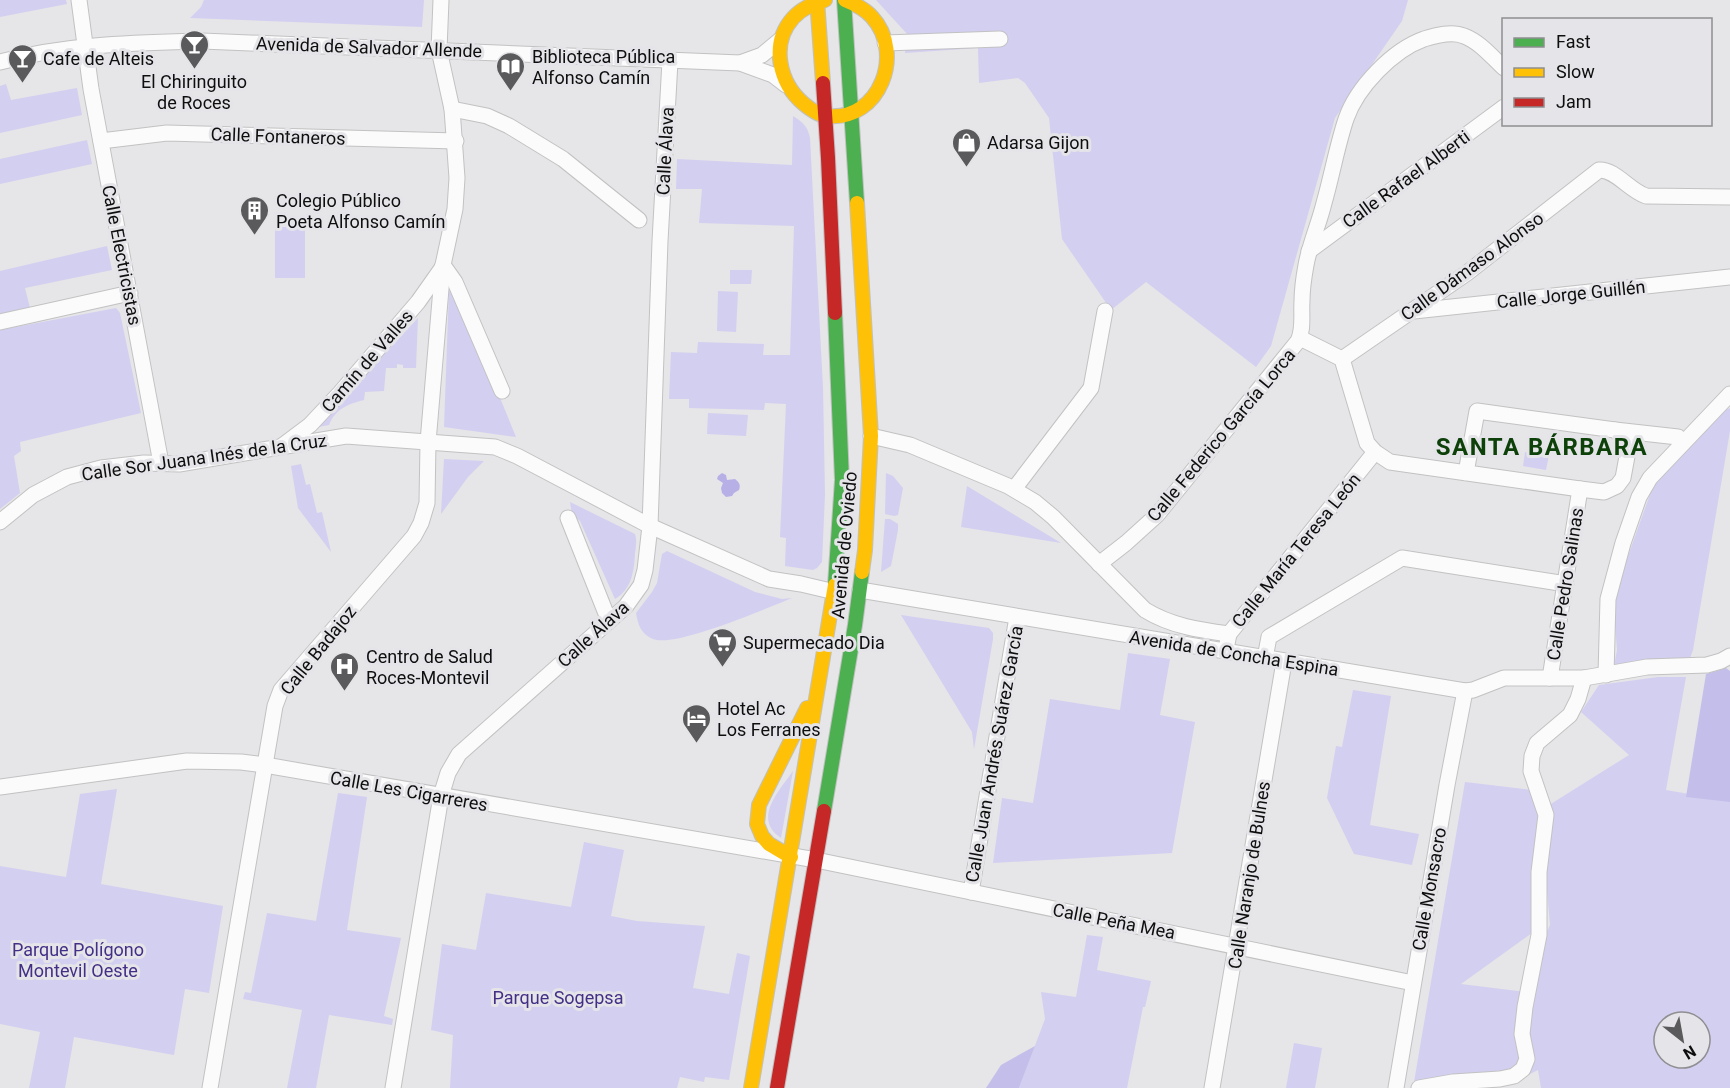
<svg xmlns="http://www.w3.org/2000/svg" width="1730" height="1088" font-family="Roboto,sans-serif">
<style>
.green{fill:#d3cff1;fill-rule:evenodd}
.forest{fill:#c4bfea}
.water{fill:#b7b0e7}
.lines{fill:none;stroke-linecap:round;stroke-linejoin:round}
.street-casing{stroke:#c2c2c3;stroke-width:17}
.fast-casing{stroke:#c1c1c2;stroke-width:16}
.slow-casing{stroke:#c1c1c2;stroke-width:16}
.jam-casing{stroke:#c1c1c2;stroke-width:16}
.street{stroke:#fbfbfb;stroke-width:15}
.fast{stroke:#4caf50;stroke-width:14}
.slow{stroke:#ffc107;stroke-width:14}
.jam{stroke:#c62828;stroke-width:14}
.labels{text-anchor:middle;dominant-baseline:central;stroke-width:6;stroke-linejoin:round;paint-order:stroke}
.street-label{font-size:18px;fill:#0e0e0f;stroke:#e5e4e8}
.poi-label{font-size:18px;fill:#0e0e0f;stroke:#e5e4e8;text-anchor:start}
.park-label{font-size:18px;fill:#442f87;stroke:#e5e4e8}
.district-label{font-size:24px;font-weight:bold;letter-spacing:1.5px;fill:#0d4109;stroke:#e5e4e8}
</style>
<rect width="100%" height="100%" fill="#e6e5e7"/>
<!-- green -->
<g class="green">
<path d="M 0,0 L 66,0 L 67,4 L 0,17 Z"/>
<path d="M 204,0 L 424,0 L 422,27 L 190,18 L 201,7 Z"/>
<path d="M 876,0 L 1408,0 L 1402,21 L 1335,118 L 1271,346 L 1256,367 L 1146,282 L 1111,310 L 1062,239 L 1049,118 L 1025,83 L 1018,78 L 979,83 L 978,48 L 905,53 L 908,35 Z"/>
<path d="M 6,84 L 11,100 L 77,88 L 82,115 L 0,133 L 0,86 Z"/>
<path d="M 793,116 C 803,122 808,127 810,138 L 823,388 L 825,495 L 822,562 L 817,568 L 813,570 L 785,566 L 786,538 L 780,537 L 786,404 L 765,403 L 764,410 L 689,408 L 689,399 L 669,399 L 671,352 L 697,353 L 698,342 L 764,344 L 763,355 L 790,355 L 794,226 L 699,223 L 702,189 L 676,189 L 677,159 L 792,165 Z"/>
<path d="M 87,140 L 92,164 L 0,184 L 0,159 Z"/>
<rect x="275" y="227" width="30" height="51"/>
<path d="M 107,246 L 112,270 L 25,288 L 30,308 L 0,314 L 0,271 Z"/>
<path d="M 730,270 L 752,270 L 751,284 L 730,284 Z"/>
<path d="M 451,289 L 459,298 L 516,437 L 444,427 L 449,290 Z"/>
<path d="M 718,291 L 738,292 L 736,332 L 717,331 Z"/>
<path d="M 116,308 L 120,313 L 141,413 L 20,442 L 21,451 L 14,456 L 20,493 L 0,509 L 0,330 Z"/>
<path d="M 418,318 L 416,368 L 403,368 L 403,365 L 397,364 L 397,368 L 386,368 L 384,391 L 365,392 L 364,400 C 348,404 335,409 329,425 L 318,427 L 317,426 Z"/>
<path d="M 1730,408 L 1730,431 L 1693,650 L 1690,658 L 1614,666 L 1617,650 L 1613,598 L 1653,486 L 1719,413 Z"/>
<path d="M 708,413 L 748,415 L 746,436 L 707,434 Z"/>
<path d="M 1525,452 L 1549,455 L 1546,470 L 1523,466 Z"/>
<path d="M 444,459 L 484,461 L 468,477 L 441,514 Z"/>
<path d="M 301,464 L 306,485 L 310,484 L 317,513 L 322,512 L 331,552 L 298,508 L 291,466 Z"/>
<path d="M 886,473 L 893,476 L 903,488 L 898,515 L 894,516 L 885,514 Z"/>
<path d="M 967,486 L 1061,543 L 961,527 Z"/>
<path d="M 570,502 L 635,534 C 637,540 636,546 635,553 C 634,571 632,589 615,599 L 580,521 L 572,514 Z"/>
<path d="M 885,519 L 890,519 L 898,524 L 898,530 L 891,566 L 881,572 Z"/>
<path d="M 667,551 L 755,592 L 782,599 L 792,598 C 767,608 675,648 653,639 C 641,634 638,625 636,613 L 652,592 L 657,583 L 662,554 Z"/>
<path d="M 901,615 L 989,628 L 993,633 L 993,639 L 974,749 L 972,732 Z"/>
<path d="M 1128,653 L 1170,659 L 1160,715 L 1195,722 L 1172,853 L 993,863 L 1002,798 L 1033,803 L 1050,699 L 1120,710 Z"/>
<path d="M 1658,677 L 1686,677 L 1666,790 L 1730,801 L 1730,1088 L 1541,1088 L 1538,1070 L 1526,1076 L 1413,1088 L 1465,782 L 1532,790 L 1542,821 L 1532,933 L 1461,984 L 1534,993 L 1546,934 L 1550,925 L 1547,890 L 1546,807 L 1629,755 L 1581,712 L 1599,685 ZM 1664,1022 L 1700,1022 L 1700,1058 L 1664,1058 Z"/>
<path d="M 1353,690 L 1391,696 L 1370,825 L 1419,834 L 1412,865 L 1354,854 L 1327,798 L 1336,746 L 1342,747 Z"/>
<path d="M 793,771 L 781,838 C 752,819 779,791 793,771 Z"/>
<path d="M 117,789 L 101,884 L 223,906 L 209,993 L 185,989 L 174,1055 L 74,1037 L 65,1088 L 29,1088 L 40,1032 L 0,1024 L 0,866 L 66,877 L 80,794 Z"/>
<path d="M 338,793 L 367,797 L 347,930 L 401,938 L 384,1016 L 393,1019 L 392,1025 L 329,1015 L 316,1088 L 287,1088 L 302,1010 L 243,999 L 245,992 L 251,993 L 267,913 L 316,921 Z"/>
<path d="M 584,842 L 624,850 L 611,916 L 637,921 L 705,926 L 693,988 L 729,994 L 737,953 L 750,956 L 729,1080 L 705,1077 L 704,1082 L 680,1077 L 677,1088 L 450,1088 L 453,1035 L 431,1030 L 442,944 L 476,950 L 486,893 L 571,907 Z"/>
<path d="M 1087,935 L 1103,937 L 1097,970 L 1151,981 L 1145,1007 L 1143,1007 L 1127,1088 L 1019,1088 L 1045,1019 L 1041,992 L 1076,997 Z"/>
<path d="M 1294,1043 L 1322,1048 L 1315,1088 L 1286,1088 Z"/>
</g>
<!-- forest -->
<g class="forest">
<path d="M 1726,668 L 1730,671 L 1730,802 L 1686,797 L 1706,674 Z"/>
<path d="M 1035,1046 L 1019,1088 L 986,1088 L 1001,1065 Z"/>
</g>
<!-- water -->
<path class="water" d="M 722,473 L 726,475 L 727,480 L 735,479 C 739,482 741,485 739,490 L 734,493 L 732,496 L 726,497 L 722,493 L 721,488 L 723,483 L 717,479 L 718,476 Z"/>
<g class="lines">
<defs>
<g id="street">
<path d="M 79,0 L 91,89 L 161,463"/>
<path d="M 885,43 L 1000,39"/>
<path d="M 0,62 C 66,44 134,43 202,41 L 740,63 L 773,75 L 786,85"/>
<path d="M 740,63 L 762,55 L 780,40"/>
<path d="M 452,109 L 487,116 L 509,126 L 563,159 L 639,220"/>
<path d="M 101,141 L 167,133 L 456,141"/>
<path d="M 1309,251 L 1504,107"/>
<path d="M 443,265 L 455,282 L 502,391"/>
<path d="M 1414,311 L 1730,277"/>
<path d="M 0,322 L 130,293"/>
<path d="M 1300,338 L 1342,359 L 1367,443 L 1375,452 L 1390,462 L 1580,489 L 1604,492 L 1617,486 L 1623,478 L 1628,451 L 1625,440 L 1615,430 L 1477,411 L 1466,473"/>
<path d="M 1342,359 L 1467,273 L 1599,170 C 1615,169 1630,191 1646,196 L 1730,197"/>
<path d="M 1615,430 L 1678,437"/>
<path d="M 871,436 L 910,445 L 1008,486 L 1035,502 L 1053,517 L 1145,610 C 1171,626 1199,630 1229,634"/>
<path d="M 282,446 L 310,425 L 340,393 L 418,302 L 442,268"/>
<path d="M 1014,489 L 1091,388 L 1105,311"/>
<path d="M 568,518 L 609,621"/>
<path d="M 0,522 L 33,495 L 67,477 L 101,468 L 144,463 L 179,464 L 346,436 L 495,447 L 517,456 L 650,526 L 769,579 L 801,584 L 835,592"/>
<path d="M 1099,564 L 1126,543 L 1157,515 L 1298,341 C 1304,329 1301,315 1302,301 C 1302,289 1304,276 1306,265 C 1310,243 1319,224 1324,203 C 1332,175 1337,146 1346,119 C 1357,87 1393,50 1424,39 C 1437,35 1452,31 1464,36 C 1480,42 1492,57 1504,68"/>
<path d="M 860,590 L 1465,691 L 1473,690 L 1504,678 L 1584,678 L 1647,667 L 1707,665 L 1721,661 L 1730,656"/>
<path d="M 1227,644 L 1229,634 L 1375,452"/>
<path d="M 1265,658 L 1269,637 L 1402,558 L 1566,584"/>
<path d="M 1606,675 L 1608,599 L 1623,543 L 1639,497 L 1650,478 L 1730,394"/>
<path d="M 1550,678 L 1580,489"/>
<path d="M 0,787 L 187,761 L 241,762 L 265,765 L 816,860 L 1413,983"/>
<path d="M 971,892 L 1017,617"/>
<path d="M 210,1088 L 275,706 L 281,690 L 414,536 L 421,523 L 427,503 L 428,442 L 443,265 L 455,209 L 457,178 L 452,109 L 439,50 L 441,0"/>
<path d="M 393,1088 L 441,796 L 448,773 L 459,754 L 626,606 L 641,585 L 645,570 L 650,526 L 660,241 L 670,61"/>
<path d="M 1212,1088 L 1284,662"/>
<path d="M 1396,1088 L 1447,785 L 1465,691"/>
<path d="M 1419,1088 L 1453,1082 L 1500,1079 L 1514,1076 L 1523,1069 L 1527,1059 L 1522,1034 L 1525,1007 L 1539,935 L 1539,872 L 1546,815 L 1531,771 L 1532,756 L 1537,743 L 1570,715 L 1578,699 L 1584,678"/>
</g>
<g id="fast">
<path d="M 844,0 L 857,203"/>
<path d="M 835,313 L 842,480 L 835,585"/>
<path d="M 824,811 L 855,625 L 862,572"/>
</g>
<g id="slow">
<path d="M 817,0 L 823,83"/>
<path d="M 825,0 C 813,4 802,8 793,18 C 770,44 779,83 804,104 C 810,109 819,116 828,116 C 880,121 905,53 872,17 C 865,9 855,4 845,0"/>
<path d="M 857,203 L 871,436 L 865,550 L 862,572"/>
<path d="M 791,857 L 769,844 L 762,836 L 757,824 L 759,805 L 807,708"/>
<path d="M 751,1088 L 835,585"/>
</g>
<g id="jam">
<path d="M 823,83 L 828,158 L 835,313"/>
<path d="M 777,1088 L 824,811"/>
</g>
</defs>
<!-- street casing -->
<use href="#street" class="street-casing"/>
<!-- fast casing -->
<use href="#fast" class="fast-casing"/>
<!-- slow casing -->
<use href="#slow" class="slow-casing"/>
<!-- jam casing -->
<use href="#jam" class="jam-casing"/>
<!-- street -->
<use href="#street" class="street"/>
<!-- fast -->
<use href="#fast" class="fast"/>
<!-- slow -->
<use href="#slow" class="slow"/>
<!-- jam -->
<use href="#jam" class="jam"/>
</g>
<!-- icons -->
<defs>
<symbol id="bar-pin" viewBox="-11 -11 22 30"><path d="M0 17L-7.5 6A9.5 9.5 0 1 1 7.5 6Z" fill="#5a595b" stroke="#e5e4e8"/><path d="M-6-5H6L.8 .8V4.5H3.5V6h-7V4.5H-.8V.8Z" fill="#fff"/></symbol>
<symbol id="library-pin" viewBox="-11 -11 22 30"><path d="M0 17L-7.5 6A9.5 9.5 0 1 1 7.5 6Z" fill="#5a595b" stroke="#e5e4e8"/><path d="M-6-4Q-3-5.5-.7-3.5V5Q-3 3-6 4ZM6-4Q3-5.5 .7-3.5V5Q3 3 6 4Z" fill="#fff"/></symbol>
<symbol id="shop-pin" viewBox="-11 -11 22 30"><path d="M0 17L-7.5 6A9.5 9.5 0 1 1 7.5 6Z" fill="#5a595b" stroke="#e5e4e8"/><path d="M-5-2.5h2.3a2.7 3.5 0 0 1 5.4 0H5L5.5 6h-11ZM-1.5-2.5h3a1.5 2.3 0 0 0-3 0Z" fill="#fff"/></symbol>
<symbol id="building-pin" viewBox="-11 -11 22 30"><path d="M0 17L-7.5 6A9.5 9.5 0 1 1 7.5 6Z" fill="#5a595b" stroke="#e5e4e8"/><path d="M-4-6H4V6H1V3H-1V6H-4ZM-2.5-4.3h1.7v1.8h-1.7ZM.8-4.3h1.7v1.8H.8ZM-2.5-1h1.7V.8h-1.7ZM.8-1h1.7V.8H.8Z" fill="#fff"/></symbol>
<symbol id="supermarket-pin" viewBox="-11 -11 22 30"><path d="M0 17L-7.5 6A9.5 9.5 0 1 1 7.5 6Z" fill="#5a595b" stroke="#e5e4e8"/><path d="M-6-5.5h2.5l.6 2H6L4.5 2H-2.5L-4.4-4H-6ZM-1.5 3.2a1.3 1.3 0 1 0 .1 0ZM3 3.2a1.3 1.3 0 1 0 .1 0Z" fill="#fff"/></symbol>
<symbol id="hospital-pin" viewBox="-11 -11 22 30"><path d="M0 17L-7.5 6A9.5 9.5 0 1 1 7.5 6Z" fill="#5a595b" stroke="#e5e4e8"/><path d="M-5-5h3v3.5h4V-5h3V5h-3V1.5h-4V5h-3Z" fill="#fff"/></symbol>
<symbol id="hotel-pin" viewBox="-11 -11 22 30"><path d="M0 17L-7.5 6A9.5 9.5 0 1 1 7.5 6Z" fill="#5a595b" stroke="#e5e4e8"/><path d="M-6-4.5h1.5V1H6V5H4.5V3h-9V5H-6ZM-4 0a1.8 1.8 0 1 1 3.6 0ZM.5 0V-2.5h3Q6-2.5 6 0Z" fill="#fff"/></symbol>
</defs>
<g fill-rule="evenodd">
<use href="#bar-pin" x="178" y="28" width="33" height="45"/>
<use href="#bar-pin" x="6" y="42" width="33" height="45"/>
<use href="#library-pin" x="494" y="50" width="33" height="45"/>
<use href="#shop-pin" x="950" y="126" width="33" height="45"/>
<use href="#building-pin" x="238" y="194" width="33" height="45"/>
<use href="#supermarket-pin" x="706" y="626" width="33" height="45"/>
<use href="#hospital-pin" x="328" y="650" width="33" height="45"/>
<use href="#hotel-pin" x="680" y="702" width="33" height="45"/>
</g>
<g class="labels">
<!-- street labels -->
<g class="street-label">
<text transform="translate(369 47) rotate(2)">Avenida de Salvador Allende</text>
<text transform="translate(278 136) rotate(2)">Calle Fontaneros</text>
<text transform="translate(665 151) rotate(-87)">Calle Álava</text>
<text transform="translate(1406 179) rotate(-36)">Calle Rafael Alberti</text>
<text transform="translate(122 255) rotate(79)">Calle Electricistas</text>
<text transform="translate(1472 266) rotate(-36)">Calle Dámaso Alonso</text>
<text transform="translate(1571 294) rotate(-6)">Calle Jorge Guillén</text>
<text transform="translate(367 361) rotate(-49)">Camín de Valles</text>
<text transform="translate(1221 435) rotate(-50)">Calle Federico García Lorca</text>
<text transform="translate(204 457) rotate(-8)">Calle Sor Juana Inés de la Cruz</text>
<text transform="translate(844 545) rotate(-85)">Avenida de Oviedo</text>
<text transform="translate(1296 550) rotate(-51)">Calle María Teresa León</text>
<text transform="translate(1565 584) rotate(-81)">Calle Pedro Salinas</text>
<text transform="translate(593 634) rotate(-42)">Calle Álava</text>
<text transform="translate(318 650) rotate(-51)">Calle Badajoz</text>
<text transform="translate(1234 653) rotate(9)">Avenida de Concha Espina</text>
<text transform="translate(994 754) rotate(-80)">Calle Juan Andrés Suárez García</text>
<text transform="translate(409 791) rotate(10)">Calle Les Cigarreres</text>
<text transform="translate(1249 875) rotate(-81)">Calle Naranjo de Bulnes</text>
<text transform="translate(1429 889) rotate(-80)">Calle Monsacro</text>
<text transform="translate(1114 921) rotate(11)">Calle Peña Mea</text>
</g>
<!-- poi labels -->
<g class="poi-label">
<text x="532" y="56">Biblioteca Pública<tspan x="532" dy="21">Alfonso Camín</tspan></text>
<text x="43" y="58">Cafe de Alteis</text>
<text x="194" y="81" text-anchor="middle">El Chiringuito<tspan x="194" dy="21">de Roces</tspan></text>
<text x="987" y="142">Adarsa Gijon</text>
<text x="276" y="200">Colegio Público<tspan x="276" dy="21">Poeta Alfonso Camín</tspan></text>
<text x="743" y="642">Supermecado Dia</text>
<text x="366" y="656">Centro de Salud<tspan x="366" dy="21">Roces-Montevil</tspan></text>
<text x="717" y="708">Hotel Ac<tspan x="717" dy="21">Los Ferranes</tspan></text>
</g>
<!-- park labels -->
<g class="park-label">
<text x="78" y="949">Parque Polígono<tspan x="78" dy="21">Montevil Oeste</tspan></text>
<text x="558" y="997">Parque Sogepsa</text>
</g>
<!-- district labels -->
<g class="district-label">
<text x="1542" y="447">SANTA BÁRBARA</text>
</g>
</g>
<!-- legend -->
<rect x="1502" y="18" width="210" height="108" fill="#e5e4e8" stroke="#8f8e91" stroke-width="1.5"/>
<rect x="1514" y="38" width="30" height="9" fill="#4caf50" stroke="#8f8e91" stroke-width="1.5"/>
<text x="1556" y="48" font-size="18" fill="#0e0e0f">Fast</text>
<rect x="1514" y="68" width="30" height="9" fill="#ffc107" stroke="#8f8e91" stroke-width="1.5"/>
<text x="1556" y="78" font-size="18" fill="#0e0e0f">Slow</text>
<rect x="1514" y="98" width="30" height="9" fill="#c62828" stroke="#8f8e91" stroke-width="1.5"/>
<text x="1556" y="108" font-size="18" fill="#0e0e0f">Jam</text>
<!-- north arrow -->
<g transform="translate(1682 1040) rotate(149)"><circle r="28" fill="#e5e4e8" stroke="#8f8e91" stroke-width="1.5"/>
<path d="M0-4.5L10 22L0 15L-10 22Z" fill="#5a595b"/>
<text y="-9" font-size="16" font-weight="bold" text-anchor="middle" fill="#0e0e0f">N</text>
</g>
</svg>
